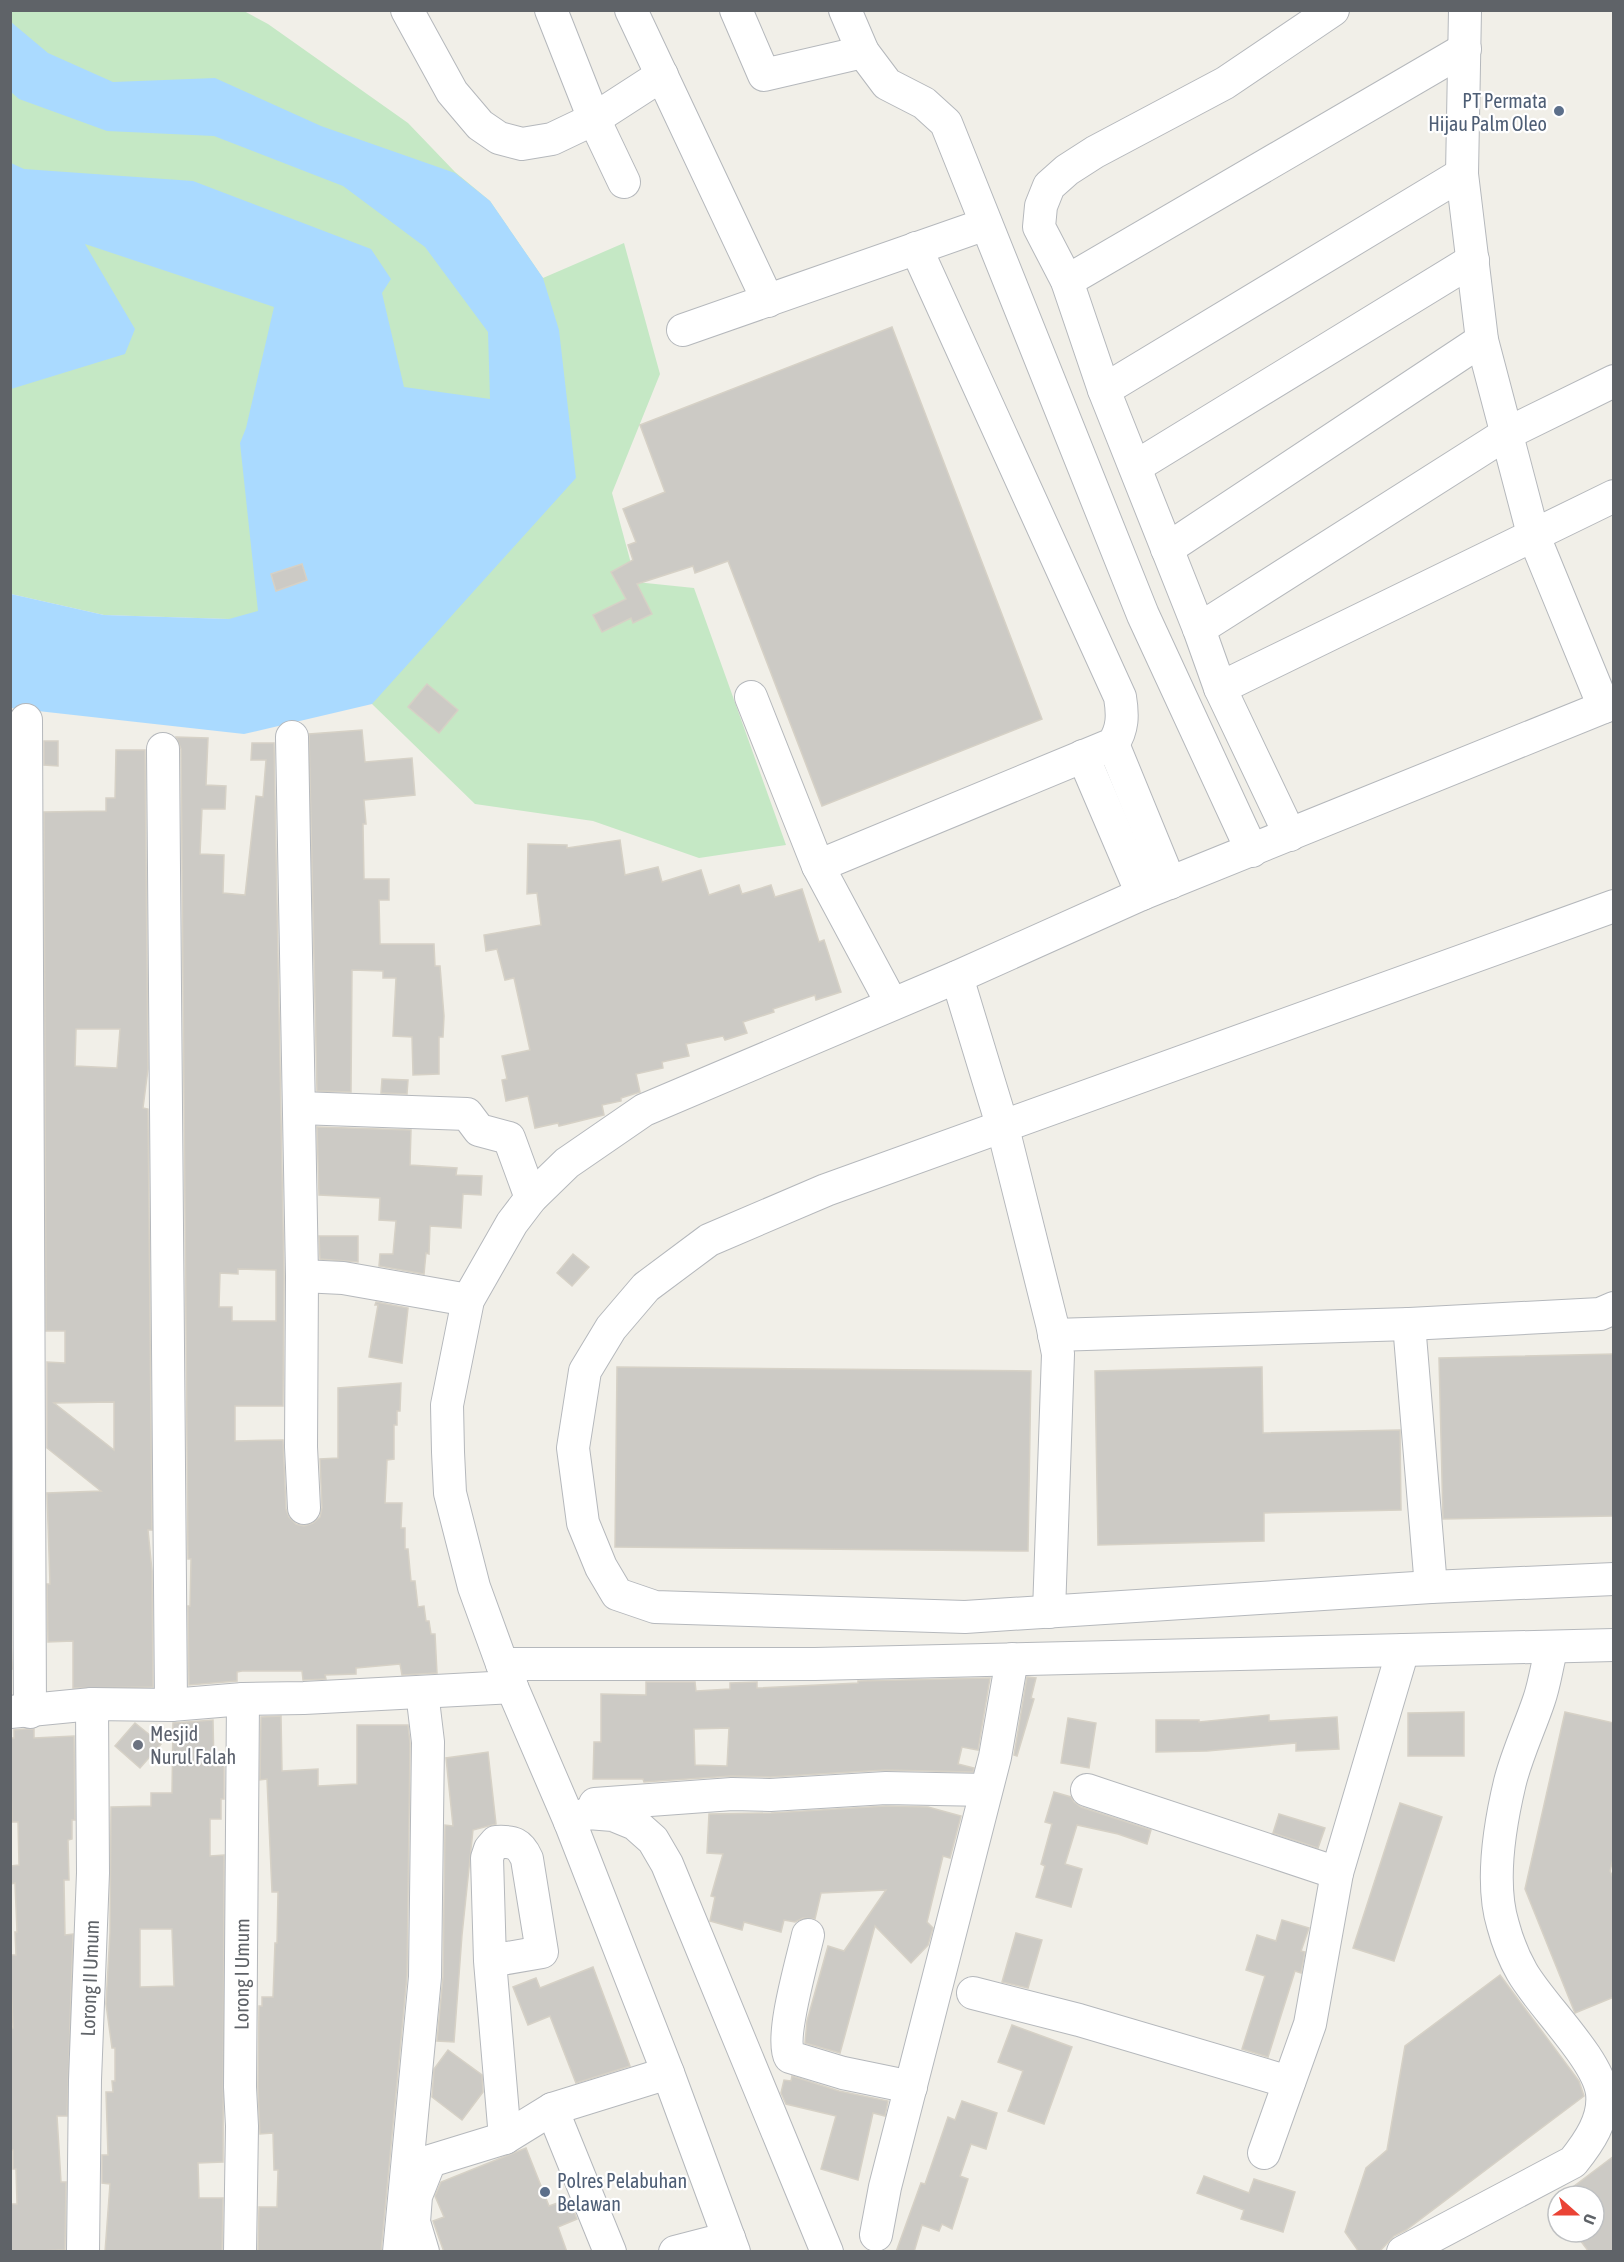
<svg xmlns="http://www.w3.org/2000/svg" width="1624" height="2262" font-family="'Asap Condensed',sans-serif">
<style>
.green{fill:#c5e8c5}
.water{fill:#aadaff}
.building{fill:#cccac5;stroke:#d6d1c6;stroke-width:1.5;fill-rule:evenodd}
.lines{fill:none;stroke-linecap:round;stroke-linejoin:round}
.minor-casing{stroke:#b5b8bc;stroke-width:34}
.minor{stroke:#fff;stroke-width:32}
.service-dot{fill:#5c6f8a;stroke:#fff;stroke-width:2}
.worship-dot{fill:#6b7280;stroke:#fff;stroke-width:2}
.labels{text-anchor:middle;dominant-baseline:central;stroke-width:4.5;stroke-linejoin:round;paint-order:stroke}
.service-label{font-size:20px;fill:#4e5e75;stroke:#fff;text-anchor:end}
.worship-label{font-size:20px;fill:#5b616d;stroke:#fff;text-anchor:start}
.street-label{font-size:20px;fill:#5f6368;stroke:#fff}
</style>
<rect width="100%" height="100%" fill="#f1efe8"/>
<!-- green -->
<path class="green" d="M 11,11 L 244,11 L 268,24 L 408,123 L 455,172 L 490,201 L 543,278 L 624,243 L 660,374 L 612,493 L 636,582 L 694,588 L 786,845 L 699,858 L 593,821 L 475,804 L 372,704 L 229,619 L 104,615 L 11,594 Z"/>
<!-- water -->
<path class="water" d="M 11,22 L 48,53 L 113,82 L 215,78 L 321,126 L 455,173 L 490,201 L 543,278 L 559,330 L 576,478 L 372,704 L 244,734 L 11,708 L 11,594 L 104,615 L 229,619 L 258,611 L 240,443 L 246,428 L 274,307 L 85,244 L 135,329 L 125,354 L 11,389 L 11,163 L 24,169 L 193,181 L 371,249 L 391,279 L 382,293 L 404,387 L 490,399 L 488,332 L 425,247 L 343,186 L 214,136 L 107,131 L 19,99 L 11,92 Z"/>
<!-- building -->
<g class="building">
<path d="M 892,327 L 1042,719 L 822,806 L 728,561 L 695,573 L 693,566 L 637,584 L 652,614 L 633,623 L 631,618 L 602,632 L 593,615 L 626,599 L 611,572 L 633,560 L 628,545 L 636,542 L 623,509 L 665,492 L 640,425 Z"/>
<path d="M 302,564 L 307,580 L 276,591 L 271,574 Z"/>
<path d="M 427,684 L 458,710 L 439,733 L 408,707 Z"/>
<path d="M 362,730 L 365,762 L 412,758 L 415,795 L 364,800 L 366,824 L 363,824 L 364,879 L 389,879 L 389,900 L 379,900 L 380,944 L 434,944 L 435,966 L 440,966 L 444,1016 L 443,1037 L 439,1037 L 439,1074 L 413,1075 L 412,1037 L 393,1036 L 396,978 L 383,978 L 383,971 L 352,970 L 351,1092 L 317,1091 L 309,734 Z"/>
<path d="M 176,737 L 208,738 L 206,785 L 226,786 L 225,809 L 202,809 L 200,854 L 224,855 L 223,893 L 245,895 L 256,796 L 263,797 L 266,760 L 251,760 L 252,743 L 274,743 L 284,1276 L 283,1406 L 235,1406 L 235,1441 L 283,1440 L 286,1509 L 289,1517 L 296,1524 L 304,1526 L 313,1523 L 320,1517 L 322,1508 L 320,1459 L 338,1458 L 338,1388 L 401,1383 L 400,1411 L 397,1411 L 397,1425 L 394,1425 L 394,1459 L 387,1460 L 385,1503 L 402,1503 L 401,1528 L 405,1528 L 405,1549 L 408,1549 L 411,1581 L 415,1581 L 418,1607 L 424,1606 L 426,1621 L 429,1621 L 431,1634 L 435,1634 L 437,1673 L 402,1675 L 400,1664 L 356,1668 L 356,1674 L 325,1675 L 326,1679 L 303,1680 L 302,1671 L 242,1671 L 237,1672 L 237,1681 L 189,1685 L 188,1606 L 190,1606 L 191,1559 L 188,1559 L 181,749 ZM 238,1269 L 276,1270 L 276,1321 L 232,1321 L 232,1307 L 219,1307 L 220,1273 L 238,1274 Z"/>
<path d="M 44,741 L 58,741 L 58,766 L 44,765 Z"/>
<path d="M 116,750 L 145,750 L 148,1069 L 143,1108 L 148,1109 L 152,1530 L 148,1530 L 152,1571 L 153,1687 L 73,1688 L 73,1641 L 48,1642 L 47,1584 L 50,1584 L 47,1493 L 101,1491 L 47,1448 L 47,1362 L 65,1363 L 65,1331 L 46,1331 L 44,812 L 106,811 L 106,798 L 115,798 ZM 76,1029 L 120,1029 L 117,1068 L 75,1066 ZM 114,1402 L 114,1450 L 54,1403 Z"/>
<path d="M 620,840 L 625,875 L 658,867 L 662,882 L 701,870 L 709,895 L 739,885 L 742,894 L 771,885 L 775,897 L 802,889 L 819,942 L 824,940 L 841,992 L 816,1000 L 815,995 L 773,1009 L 774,1012 L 743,1022 L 747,1033 L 725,1040 L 723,1036 L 686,1044 L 689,1056 L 662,1062 L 663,1068 L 636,1074 L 640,1092 L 621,1098 L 621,1101 L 602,1105 L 604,1115 L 559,1126 L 558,1123 L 535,1128 L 528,1096 L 506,1101 L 502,1080 L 507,1079 L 502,1056 L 530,1050 L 514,978 L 505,980 L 497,949 L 486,951 L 484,935 L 541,925 L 537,893 L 527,894 L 528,844 L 567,845 L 567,848 Z"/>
<path d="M 382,1079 L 408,1080 L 407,1094 L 381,1093 Z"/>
<path d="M 317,1127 L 411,1130 L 410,1165 L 457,1168 L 456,1175 L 482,1176 L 481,1195 L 463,1194 L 461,1228 L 430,1226 L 429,1254 L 426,1253 L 424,1274 L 379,1266 L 380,1254 L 393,1254 L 396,1221 L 379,1220 L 380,1198 L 319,1195 Z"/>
<path d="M 319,1236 L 358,1236 L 358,1262 L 320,1259 Z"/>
<path d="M 573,1254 L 589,1267 L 572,1286 L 557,1273 Z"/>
<path d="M 376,1302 L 408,1308 L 402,1363 L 369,1357 L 378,1305 L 375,1305 Z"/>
<path d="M 1614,1354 L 1614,1516 L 1443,1519 L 1439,1358 Z"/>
<path d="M 617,1367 L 1031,1371 L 1028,1551 L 615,1547 Z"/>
<path d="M 1262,1367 L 1263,1433 L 1400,1430 L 1401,1510 L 1264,1513 L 1264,1541 L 1098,1545 L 1095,1371 Z"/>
<path d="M 10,1610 L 12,1669 L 10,1669 Z"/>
<path d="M 1027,1677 L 1036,1678 L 1031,1698 L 1034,1699 L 1017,1756 L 1014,1755 Z"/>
<path d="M 990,1678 L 978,1750 L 962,1747 L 958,1764 L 974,1768 L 973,1772 L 885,1770 L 770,1777 L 731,1776 L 644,1782 L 643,1779 L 593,1779 L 594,1742 L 601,1742 L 601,1694 L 646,1695 L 646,1682 L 695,1682 L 696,1691 L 730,1689 L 730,1683 L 757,1682 L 757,1688 L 858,1683 L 858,1681 ZM 729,1728 L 727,1766 L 695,1765 L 694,1729 Z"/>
<path d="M 1464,1712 L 1464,1756 L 1408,1756 L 1408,1713 Z"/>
<path d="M 1565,1712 L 1614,1723 L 1614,1855 L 1610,1871 L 1614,1880 L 1614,1997 L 1575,2013 L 1525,1889 Z"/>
<path d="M 1269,1715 L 1269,1721 L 1337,1717 L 1339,1749 L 1296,1751 L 1296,1743 L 1207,1751 L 1156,1752 L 1156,1720 L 1199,1720 L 1199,1722 Z"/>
<path d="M 281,1716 L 282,1771 L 318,1769 L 318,1786 L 357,1784 L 357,1725 L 408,1725 L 410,1743 L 407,1976 L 381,2252 L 258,2252 L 259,2207 L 277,2207 L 278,2170 L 274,2170 L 273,2133 L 260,2134 L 258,2087 L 259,2006 L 262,2006 L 262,1997 L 273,1997 L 275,1943 L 277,1943 L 278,1892 L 272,1892 L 267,1779 L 260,1780 L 261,1717 Z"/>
<path d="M 1068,1718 L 1096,1723 L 1089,1768 L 1061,1763 Z"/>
<path d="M 213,1720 L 214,1766 L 224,1765 L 224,1799 L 221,1799 L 221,1819 L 210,1819 L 210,1856 L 224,1855 L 223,2162 L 198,2163 L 199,2198 L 223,2198 L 222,2252 L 105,2252 L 110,2184 L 102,2183 L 102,2155 L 108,2155 L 106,2092 L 113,2092 L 112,2081 L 115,2081 L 115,2048 L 112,2048 L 106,2004 L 110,1933 L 111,1807 L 151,1806 L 151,1793 L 172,1793 L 173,1723 ZM 140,1929 L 172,1929 L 174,1986 L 140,1987 Z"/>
<path d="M 135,1723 L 161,1744 L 140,1768 L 115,1746 Z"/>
<path d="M 25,1729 L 34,1729 L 34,1738 L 74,1736 L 75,1820 L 72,1820 L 72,1839 L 68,1840 L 69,1880 L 64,1880 L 65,1935 L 73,1934 L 67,2116 L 57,2116 L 61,2182 L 66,2182 L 65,2250 L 11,2252 L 10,2204 L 17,2204 L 16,2169 L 13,2169 L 13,2150 L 10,2150 L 10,2028 L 13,2028 L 10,1955 L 16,1955 L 15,1932 L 17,1932 L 15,1883 L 11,1884 L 11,1866 L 19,1865 L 18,1822 L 12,1822 L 10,1738 L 14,1738 L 14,1730 Z"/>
<path d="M 488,1752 L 496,1824 L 473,1830 L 462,1935 L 454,2042 L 437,2041 L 443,1977 L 445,1825 L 453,1826 L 446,1758 Z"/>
<path d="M 1054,1792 L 1071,1797 L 1074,1802 L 1081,1807 L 1151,1830 L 1147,1844 L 1118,1834 L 1077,1825 L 1065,1864 L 1082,1869 L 1071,1907 L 1036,1897 L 1045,1866 L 1041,1864 L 1052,1824 L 1045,1822 Z"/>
<path d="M 1400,1803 L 1442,1817 L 1394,1961 L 1353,1948 Z"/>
<path d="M 886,1806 L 928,1807 L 961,1816 L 950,1858 L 943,1856 L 927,1922 L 933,1928 L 928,1945 L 911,1963 L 875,1926 L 840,2053 L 805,2043 L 807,2021 L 828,1946 L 844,1951 L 886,1890 L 821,1893 L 815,1919 L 803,1918 L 795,1922 L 784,1920 L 781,1932 L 744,1922 L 742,1930 L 710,1921 L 715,1897 L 711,1896 L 723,1854 L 707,1853 L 709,1814 L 771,1813 Z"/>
<path d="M 1279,1814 L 1325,1828 L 1318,1848 L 1273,1833 Z"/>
<path d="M 1282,1920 L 1309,1928 L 1301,1951 L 1305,1952 L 1301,1973 L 1295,1971 L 1268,2057 L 1242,2049 L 1265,1976 L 1246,1970 L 1257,1935 L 1276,1941 Z"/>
<path d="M 1016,1933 L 1042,1940 L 1028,1988 L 1002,1982 Z"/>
<path d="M 593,1967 L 630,2066 L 576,2083 L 550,2016 L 528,2025 L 513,1987 L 536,1978 L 540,1988 Z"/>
<path d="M 1500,1975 L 1579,2081 L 1584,2096 L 1406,2230 L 1394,2236 L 1379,2252 L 1359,2252 L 1345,2232 L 1366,2168 L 1387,2150 L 1405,2046 Z"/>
<path d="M 1012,2025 L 1072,2047 L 1044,2124 L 1008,2111 L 1023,2071 L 998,2062 Z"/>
<path d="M 448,2050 L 482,2075 L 483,2092 L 462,2120 L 432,2097 L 434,2069 Z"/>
<path d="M 792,2076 L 839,2091 L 888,2101 L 885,2116 L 873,2113 L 858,2180 L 821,2169 L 836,2116 L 786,2104 L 781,2093 L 784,2080 L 791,2081 Z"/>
<path d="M 962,2101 L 997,2113 L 986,2149 L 971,2144 L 960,2176 L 968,2179 L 952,2229 L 942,2224 L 939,2231 L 922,2225 L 914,2252 L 896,2252 L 921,2183 L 925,2184 L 948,2117 L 955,2120 Z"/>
<path d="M 526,2148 L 549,2206 L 569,2199 L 577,2219 L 558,2227 L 567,2252 L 444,2252 L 433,2221 L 444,2217 L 435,2196 L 441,2182 Z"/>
<path d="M 1614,2156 L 1614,2252 L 1589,2252 L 1574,2232 L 1594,2232 L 1594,2196 L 1561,2196 Z"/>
<path d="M 1204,2176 L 1249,2193 L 1254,2179 L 1295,2192 L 1283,2232 L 1241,2219 L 1244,2210 L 1197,2193 Z"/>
</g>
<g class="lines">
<defs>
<g id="minor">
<path d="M 407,10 L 452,92 L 480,125 L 499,138 L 522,144 L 552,139 L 594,119 L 662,75"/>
<path d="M 551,10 L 594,119 L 624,182"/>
<path d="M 631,10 L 768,301"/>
<path d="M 736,10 L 764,75 L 863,52"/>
<path d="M 845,10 L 863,52 L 887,84 L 924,103 L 946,123 L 1143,615 L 1252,851"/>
<path d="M 1465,10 L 1462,174 L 1482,340 L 1533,534 L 1604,707"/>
<path d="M 1067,281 L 1465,49"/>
<path d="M 683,330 L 986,224"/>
<path d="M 1104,390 L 1462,174"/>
<path d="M 1135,467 L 1473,260"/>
<path d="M 1167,549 L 1482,340"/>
<path d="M 1199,629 L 1506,434 L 1614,381"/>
<path d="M 1220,688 L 1614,496"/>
<path d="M 751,697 L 818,866 L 892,1004"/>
<path d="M 26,720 L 30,1712"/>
<path d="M 292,737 L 302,1276 L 301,1447 L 304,1508"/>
<path d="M 1113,744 L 1170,883"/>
<path d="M 163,749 L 171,1705"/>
<path d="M 1083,756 L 1142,894"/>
<path d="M 1290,835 L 1220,688 L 1199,629 L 1104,390 L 1067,281 L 1039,227 L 1041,206 L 1049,186 L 1067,170 L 1095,152 L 1225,83 L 1333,10"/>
<path d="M 818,866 L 1113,744 C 1123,729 1123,715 1120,697 L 916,248"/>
<path d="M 1614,906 L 826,1190 L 709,1240 L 646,1287 L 611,1328 L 585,1371 L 573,1448 L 583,1523 L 601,1567 L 617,1594 L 655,1607 L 965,1617 L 1431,1587 L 1614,1579"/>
<path d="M 957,977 L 1003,1128 L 1052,1324 L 1058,1354 L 1049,1612"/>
<path d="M 299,1108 L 467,1114 L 479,1130 L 509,1138 L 531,1198"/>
<path d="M 302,1276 L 343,1278 L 468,1300"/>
<path d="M 1409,1324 L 1431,1587"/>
<path d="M 1054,1335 L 1409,1324 L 1600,1314 L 1614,1308"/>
<path d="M 502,1664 L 815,1664 L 1614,1645"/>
<path d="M 10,1712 L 92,1704 L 171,1705 L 243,1699 L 304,1698 L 512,1687"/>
<path d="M 1087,1790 L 1337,1873"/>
<path d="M 595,1804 L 732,1794 L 770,1795 L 886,1788 L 986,1790"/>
<path d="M 570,1822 L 588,1813 L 613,1815 L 635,1824 L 653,1840 L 667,1864 L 827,2252"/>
<path d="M 808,1935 C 803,1958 779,2039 790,2057 L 843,2073 L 911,2087"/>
<path d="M 490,1961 L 542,1952 L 527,1859 C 520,1843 513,1841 496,1842 L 490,1849 L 487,1858 L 490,1961 L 505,2138"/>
<path d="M 973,1993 L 1079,2020 L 1289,2082"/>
<path d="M 552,2109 L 610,2252"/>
<path d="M 1264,2153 L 1310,2024 L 1337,1873 L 1403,1650"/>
<path d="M 876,2235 L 885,2187 L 995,1757 L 1012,1659"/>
<path id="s1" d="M 83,2252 L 85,2080 L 93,1873 L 92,1704"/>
<path id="s2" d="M 240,2252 L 242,2126 L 240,2087 L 243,1699"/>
<path d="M 399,2252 L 425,1977 L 428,1742 L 422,1692"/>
<path d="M 423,2252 L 414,2222 L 416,2196 L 430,2161 L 505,2138 L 552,2109 L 668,2073"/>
<path d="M 675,2252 L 729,2238"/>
<path d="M 734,2252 L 668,2073 L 570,1822 L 502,1664 L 474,1587 L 450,1493 L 448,1452 L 447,1405 L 468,1300 L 512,1223 L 531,1198 L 567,1163 L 644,1110 L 957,977 L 1142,894 L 1614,703"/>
<path d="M 1403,2252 L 1573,2162 C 1589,2142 1605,2119 1602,2093 C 1598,2059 1540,2004 1522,1972 C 1514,1958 1507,1940 1503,1925 C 1490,1883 1500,1824 1510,1782 C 1517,1754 1530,1727 1539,1700 C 1545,1683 1547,1664 1552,1647"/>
</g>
</defs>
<!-- minor casing -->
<use href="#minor" class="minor-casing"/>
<!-- minor -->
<use href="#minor" class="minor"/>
</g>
<!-- markers -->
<g class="service-dot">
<circle cx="1559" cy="111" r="6"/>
<circle cx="545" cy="2192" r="6"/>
</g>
<circle class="worship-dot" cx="138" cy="1745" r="6"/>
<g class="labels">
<!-- service labels -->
<g class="service-label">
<text x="1547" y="100">PT Permata<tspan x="1547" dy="23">Hijau Palm Oleo</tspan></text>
<text x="557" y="2180" text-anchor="start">Polres Pelabuhan<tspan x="557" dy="23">Belawan</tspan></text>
</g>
<!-- worship labels -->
<g class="worship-label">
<text x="150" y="1733">Mesjid<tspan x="150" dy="23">Nurul Falah</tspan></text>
</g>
<!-- street labels -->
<g class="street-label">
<text stroke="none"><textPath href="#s2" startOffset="278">Lorong I Umum</textPath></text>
<text stroke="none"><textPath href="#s1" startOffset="274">Lorong II Umum</textPath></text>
</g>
</g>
<!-- border -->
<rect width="1624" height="2262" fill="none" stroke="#5f6368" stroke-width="24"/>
<!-- north arrow -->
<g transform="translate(1576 2214) rotate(111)"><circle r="28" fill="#ffffff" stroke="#bfc1c3" stroke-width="1.5"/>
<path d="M0-4.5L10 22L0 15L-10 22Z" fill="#ea4335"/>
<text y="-9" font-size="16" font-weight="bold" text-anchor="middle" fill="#5f6368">U</text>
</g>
</svg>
